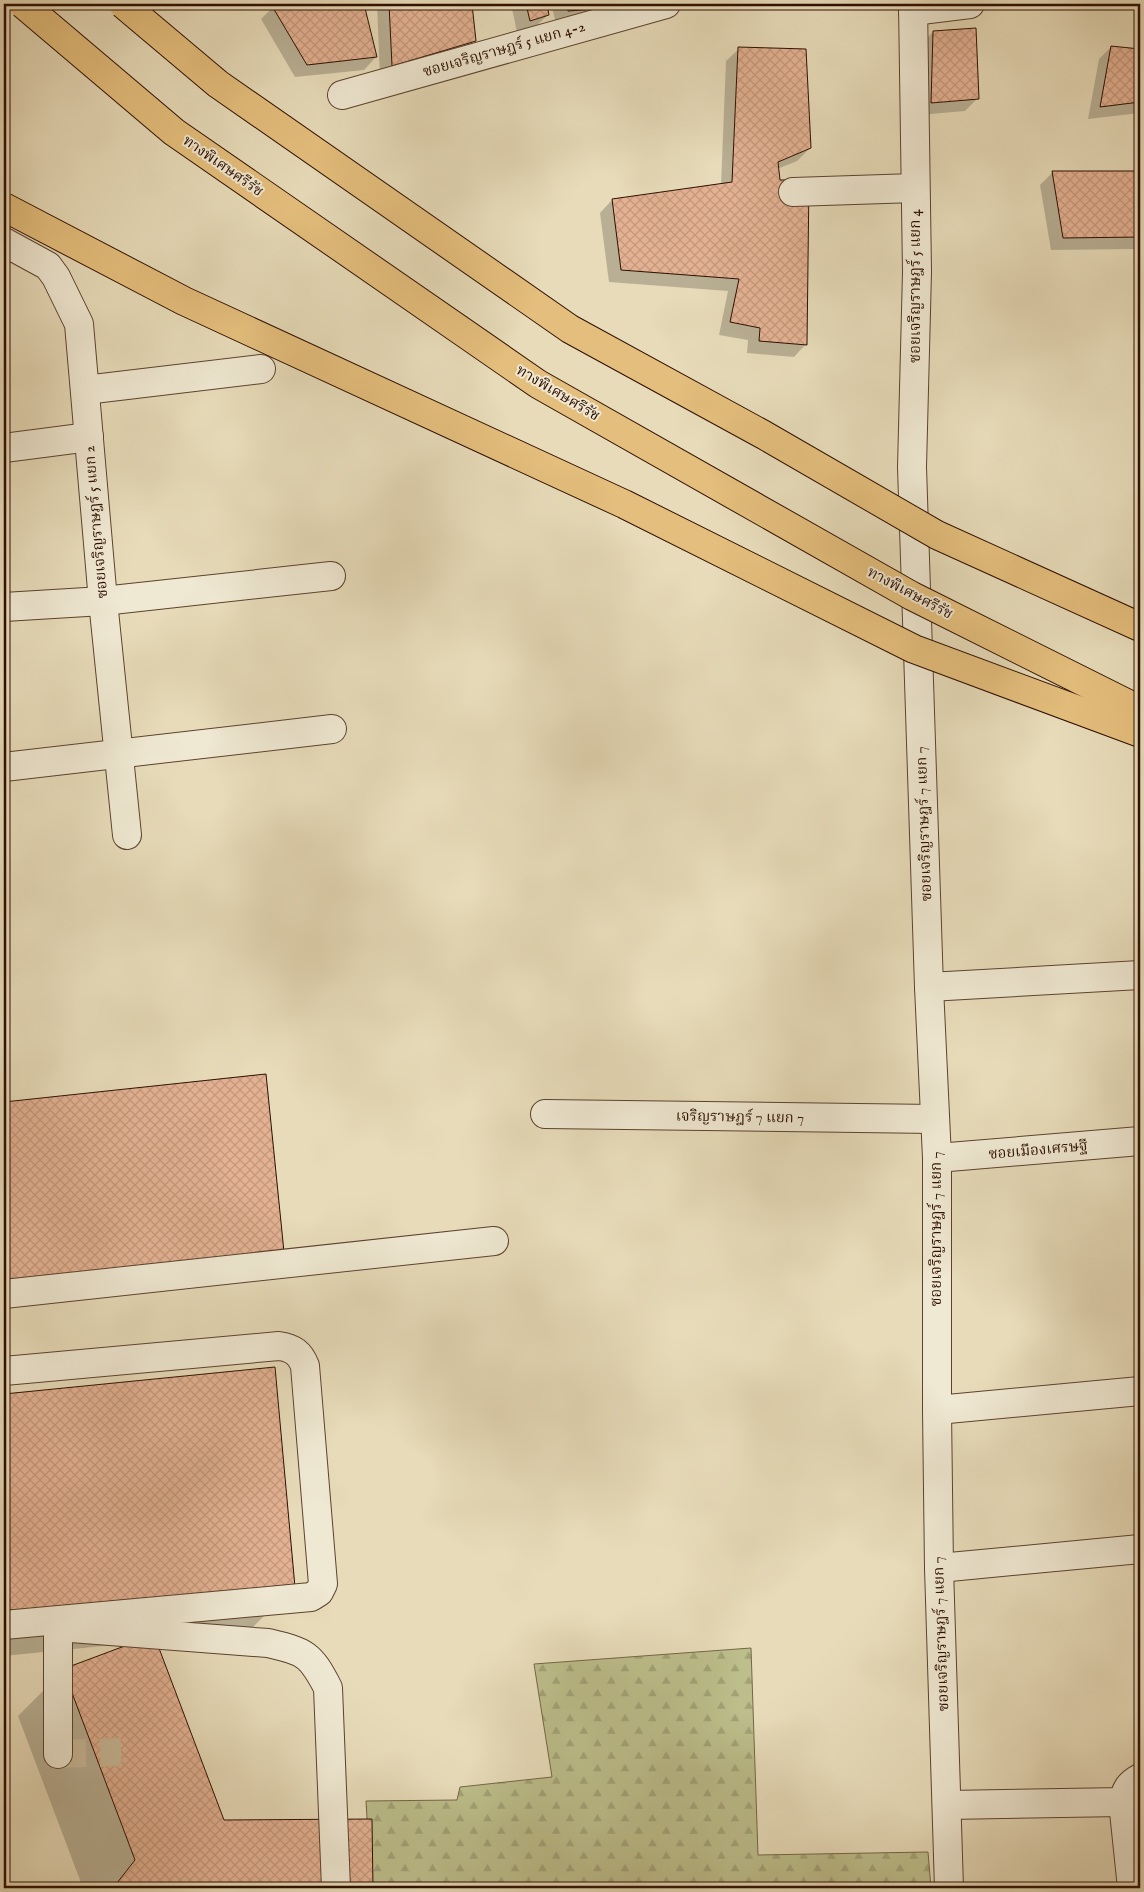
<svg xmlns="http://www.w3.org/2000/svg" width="1144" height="1892" font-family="'IM FELL English','Noto Serif Thai',serif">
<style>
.forest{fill:url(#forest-firs);stroke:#756646}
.shadow{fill:#0003}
.building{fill:url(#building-cross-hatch);stroke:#2e0f00}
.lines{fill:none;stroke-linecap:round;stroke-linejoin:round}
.minor-tunnel{stroke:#cbbc9d;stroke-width:28;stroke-dasharray:28 14;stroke-linecap:butt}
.minor-casing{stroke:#5c422e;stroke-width:30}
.minor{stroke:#efe8d2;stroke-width:28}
.highway-bridge-casing{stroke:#2e0f00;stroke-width:30;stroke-linecap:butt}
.highway-bridge{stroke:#e4be7c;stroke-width:28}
.labels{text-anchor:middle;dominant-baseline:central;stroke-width:4;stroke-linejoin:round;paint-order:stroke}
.street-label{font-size:15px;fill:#2e0f00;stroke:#efe8d2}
</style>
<defs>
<pattern id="forest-firs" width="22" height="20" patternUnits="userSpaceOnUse" patternTransform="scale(1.25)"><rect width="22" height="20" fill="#bcbe8b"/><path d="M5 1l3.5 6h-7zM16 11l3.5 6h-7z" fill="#a2a276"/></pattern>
<pattern id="building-cross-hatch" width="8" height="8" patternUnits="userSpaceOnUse" patternTransform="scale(1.25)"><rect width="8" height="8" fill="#e4b293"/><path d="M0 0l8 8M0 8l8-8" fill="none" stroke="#c4987d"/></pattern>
</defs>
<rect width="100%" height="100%" fill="#e7dbb9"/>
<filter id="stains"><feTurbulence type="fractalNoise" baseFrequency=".004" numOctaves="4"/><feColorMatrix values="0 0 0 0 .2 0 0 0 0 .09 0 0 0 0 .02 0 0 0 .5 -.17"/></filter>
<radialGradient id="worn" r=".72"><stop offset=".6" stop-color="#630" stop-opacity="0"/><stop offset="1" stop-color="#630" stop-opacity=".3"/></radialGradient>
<!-- forest -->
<path class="forest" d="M 751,1648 L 758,1855 L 928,1852 L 931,1888 L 371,1888 L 366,1801 L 457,1800 L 460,1787 L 552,1777 L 534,1664 Z"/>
<!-- shadow -->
<g class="shadow">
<path d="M 286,4 L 363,4 L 376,57 L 364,70 L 295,77 L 261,19 L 273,7 L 286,5 Z"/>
<path d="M 377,4 L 470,4 L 474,41 L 462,53 L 380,78 Z"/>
<path d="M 511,4 L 545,4 L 548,15 L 535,27 L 517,32 Z"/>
<path d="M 551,4 L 637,4 L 556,23 Z"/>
<path d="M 941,4 L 1007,4 L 1000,10 L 941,10 Z"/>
<path d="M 933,32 L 978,98 L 965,111 L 919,115 L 921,44 Z"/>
<path d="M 1111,47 L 1140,50 L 1140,113 L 1088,119 L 1099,59 Z"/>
<path d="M 739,49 L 810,148 L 797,161 L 777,169 L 806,344 L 794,357 L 747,353 L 748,340 L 719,335 L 728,291 L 609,282 L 600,213 L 612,200 L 721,185 L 726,61 Z"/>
<path d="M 1140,172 L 1140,244 L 1136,249 L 1051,250 L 1040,185 L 1052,173 Z"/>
<path d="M 265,1075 L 4,1304 L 4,1104 Z"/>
<path d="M 274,1368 L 294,1586 L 248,1632 L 155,1641 L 223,1821 L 370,1821 L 371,1888 L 83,1888 L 18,1716 L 64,1670 L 132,1643 L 4,1656 L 4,1395 Z"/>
</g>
<!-- building -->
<g class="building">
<path d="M 289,4 L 364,4 L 377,57 L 307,65 L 272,6 Z"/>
<path d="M 389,4 L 472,4 L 476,41 L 392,66 Z"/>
<path d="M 526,4 L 547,4 L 549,15 L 530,21 Z"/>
<path d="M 566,4 L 638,4 L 638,6 L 568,11 Z"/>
<path d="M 976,28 L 979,99 L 931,103 L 933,31 Z"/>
<path d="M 1111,46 L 1140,49 L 1140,102 L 1100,107 Z"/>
<path d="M 738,47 L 806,49 L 811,148 L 778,162 L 780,180 L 809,180 L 807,345 L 759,341 L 760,328 L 730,322 L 739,279 L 621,270 L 612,199 L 732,182 Z"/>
<path d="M 1052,171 L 1140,171 L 1140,237 L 1063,238 Z"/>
<path d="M 266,1074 L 284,1252 L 4,1283 L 4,1102 Z"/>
<path d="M 275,1367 L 295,1587 L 4,1615 L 4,1394 Z"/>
<path d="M 154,1635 L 224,1820 L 372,1819 L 373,1888 L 113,1888 L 135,1860 L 63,1669 Z"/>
</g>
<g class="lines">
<!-- minor-tunnel -->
<path class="minor-tunnel" d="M 58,1754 L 121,1752"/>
<defs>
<g id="minor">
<path d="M 913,4 L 917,272 L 912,467 L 929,987 L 937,1158 L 937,1410 L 939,1568 L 949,1888"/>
<path d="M 913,11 L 970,4"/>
<path d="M 342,95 L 666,4"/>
<path d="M 793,192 L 915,188"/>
<path d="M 4,242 L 48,266 L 56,277 L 79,324 L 103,601 L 127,835"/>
<path d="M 85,390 L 261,369"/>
<path d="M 4,448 L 89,437"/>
<path d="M 4,607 L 103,601 L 331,576"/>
<path d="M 4,767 L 332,729"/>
<path d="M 929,987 L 1140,975"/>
<path d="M 545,1114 L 935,1119"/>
<path d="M 937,1158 L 1140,1141"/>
<path d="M 4,1294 L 494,1241"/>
<path d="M 4,1371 L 279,1346 C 293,1348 300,1353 305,1366 L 323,1584 L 319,1592 L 311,1597 L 4,1625"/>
<path d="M 937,1410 L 1140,1391"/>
<path d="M 939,1568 L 1140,1549"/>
<path d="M 58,1754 L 58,1627 L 268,1643 C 305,1652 310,1653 328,1688 L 336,1888"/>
<path d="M 1123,1802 L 1132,1888"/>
<path d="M 947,1805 L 1123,1802 C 1126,1789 1129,1784 1140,1778"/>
</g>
</defs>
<!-- minor casing -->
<use href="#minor" class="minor-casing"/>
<!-- minor -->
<use href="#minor" class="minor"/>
<defs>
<g id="highway-bridge">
<path d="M 23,4 L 174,132 L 538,384 L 912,596 L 1140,710"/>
<path d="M 123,4 L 218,84 L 570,329 L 764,435 L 937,535 L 1140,627"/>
<path d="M 4,207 L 184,301 L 624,504 L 914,649 L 1140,733"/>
</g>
</defs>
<!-- highway-bridge casing -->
<use href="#highway-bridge" class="highway-bridge-casing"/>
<!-- highway-bridge -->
<use href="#highway-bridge" class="highway-bridge"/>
</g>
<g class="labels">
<!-- street labels -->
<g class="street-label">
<text transform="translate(504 49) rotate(-16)">ซอยเจริญราษฎร์ 5 แยก 4-2</text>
<text transform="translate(223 166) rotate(35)">ทางพิเศษศรีรัช</text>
<text transform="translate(915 286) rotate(-90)">ซอยเจริญราษฎร์ 5 แยก 4</text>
<text transform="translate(558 393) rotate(31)">ทางพิเศษศรีรัช</text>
<text transform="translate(96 522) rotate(-95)">ซอยเจริญราษฎร์ 5 แยก 2</text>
<text transform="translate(910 593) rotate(28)">ทางพิเศษศรีรัช</text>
<text transform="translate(924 824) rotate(-92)">ซอยเจริญราษฎร์ 7 แยก 7</text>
<text transform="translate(740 1117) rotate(1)">เจริญราษฎร์ 7 แยก 7</text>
<text transform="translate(1038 1150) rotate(-5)">ซอยเมืองเศรษฐี</text>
<text transform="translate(936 1229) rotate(-90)">ซอยเจริญราษฎร์ 7 แยก 7</text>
<text transform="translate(941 1634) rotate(-92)">ซอยเจริญราษฎร์ 7 แยก 7</text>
</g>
</g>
<!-- margin -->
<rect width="1144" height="1892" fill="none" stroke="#e7dbb9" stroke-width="20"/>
<rect x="5" y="5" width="1134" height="1882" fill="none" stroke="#2e0f00" stroke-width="2.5"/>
<rect x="10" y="10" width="1124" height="1872" fill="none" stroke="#2e0f00"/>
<rect width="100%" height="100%" filter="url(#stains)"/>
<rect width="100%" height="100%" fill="url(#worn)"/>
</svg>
